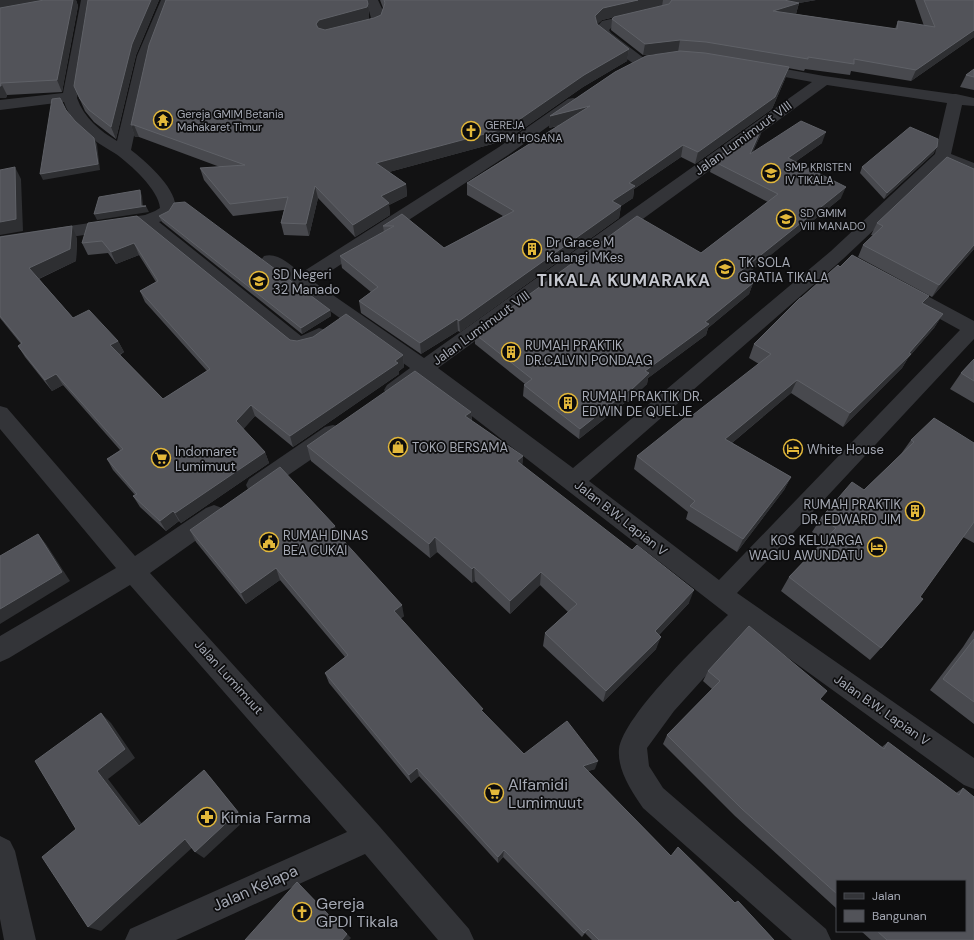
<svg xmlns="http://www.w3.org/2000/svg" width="974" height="940" font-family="'DM Sans',sans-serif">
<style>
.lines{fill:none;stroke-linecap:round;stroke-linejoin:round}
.minor{fill:#333438;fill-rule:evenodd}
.wall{fill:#48494e}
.shaded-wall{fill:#2e2f32}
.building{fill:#525359;stroke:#5f6167}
.labels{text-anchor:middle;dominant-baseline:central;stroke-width:3.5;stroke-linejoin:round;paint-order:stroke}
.far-poi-label{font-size:11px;fill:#a4a8b3;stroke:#0d0d0e;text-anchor:start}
.street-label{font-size:13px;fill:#a4a8b3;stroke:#0d0d0e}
.poi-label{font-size:13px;fill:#a4a8b3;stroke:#0d0d0e;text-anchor:start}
.near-poi-label{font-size:16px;fill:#a4a8b3;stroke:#0d0d0e;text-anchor:start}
.near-street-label{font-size:16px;fill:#a4a8b3;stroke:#0d0d0e}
.district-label{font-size:17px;font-weight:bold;letter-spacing:1px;fill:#c5c7cf;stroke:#0d0d0e}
</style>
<rect width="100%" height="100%" fill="#121213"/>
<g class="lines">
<!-- minor -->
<g class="minor">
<path d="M 81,0 L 93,0 L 77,98 C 84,118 100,131 117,141 L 137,56 L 161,0 L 173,0 L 151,56 L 131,150 C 148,163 202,210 159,222 L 301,336 L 319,328 L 326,330 L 329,335 C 325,342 309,352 300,352 C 297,352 295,351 293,350 L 142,226 L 0,248 L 0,236 L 145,215 L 155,211 L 160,208 C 159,190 130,164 116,154 C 105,147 94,141 85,133 C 76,124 68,114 64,102 L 0,110 L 0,100 L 63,93 Z"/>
<path d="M 366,0 L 378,0 L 385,15 L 385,20 C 379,29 359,34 349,32 L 347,29 L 349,26 L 365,22 L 371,18 Z"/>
<path d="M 642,12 L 647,13 L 649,16 L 647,19 L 612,27 L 609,30 L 611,33 L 645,59 L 647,62 L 645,65 L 640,66 L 635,65 L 601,39 L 595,32 L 595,29 L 602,21 Z"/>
<path d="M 758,64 L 824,76 L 953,94 L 956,94 L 974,98 L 974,106 L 962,105 L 951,154 L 974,163 L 974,174 L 945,163 L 843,259 L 589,481 L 719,580 L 960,330 L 891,292 L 889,288 L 891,284 L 898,282 L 905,284 L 974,321 L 974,339 L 737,593 L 974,758 L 974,789 L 964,785 L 748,629 L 674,711 L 647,748 L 649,766 L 663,788 L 826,929 L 831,940 L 792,940 L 643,808 C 632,792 617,770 619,749 C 624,715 702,641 728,615 L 424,379 C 413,387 401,400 387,395 L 384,390 L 387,385 L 410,368 L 264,264 L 261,260 L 264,256 C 278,252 290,265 301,273 L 499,147 L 568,99 L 573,98 L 578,99 L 580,102 L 578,105 L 511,153 L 314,282 L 424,358 L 812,82 L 753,71 L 751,68 L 753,65 ZM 827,85 L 947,103 L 935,154 L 831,251 L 573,468 L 438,368 Z"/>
<path d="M 0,406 L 7,408 L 135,556 L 206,508 L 214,505 L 222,508 L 225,515 L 222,522 L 150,573 L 380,827 L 469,929 L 474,940 L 438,940 L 365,854 L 176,940 L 125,940 L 130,929 L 347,832 L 130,585 L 9,658 L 0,662 L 0,636 L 116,568 L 0,429 Z"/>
<path d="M 333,425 L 341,427 L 344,433 L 341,439 L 265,491 L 257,494 L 249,491 L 246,485 L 249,479 L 325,427 Z"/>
<path d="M 0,836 L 10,841 L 15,851 L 36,940 L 4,940 L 0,919 Z"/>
</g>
</g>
<!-- wall -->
<g class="wall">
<path d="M 0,0 L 76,0 L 78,6 L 62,92 L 7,95 L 6,98 L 0,98 Z"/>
<path d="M 88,0 L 159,0 L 136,55 L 116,139 L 94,122 L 85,111 L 74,86 Z"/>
<path d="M 166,0 L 367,0 L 368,4 L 369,15 L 369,19 L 351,24 L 374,18 L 381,15 L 383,8 L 380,0 L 816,0 L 799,3 L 796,14 L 895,29 L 898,21 L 924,26 L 915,0 L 974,0 L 974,37 L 911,81 L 851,71 L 850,75 L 805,69 L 804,71 L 788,68 L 785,79 L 772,109 L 695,164 L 681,157 L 634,189 L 633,198 L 621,206 L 619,218 L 460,332 L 458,331 L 421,354 L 361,313 L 359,301 L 371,292 L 342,268 L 340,256 L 384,232 L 383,226 L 402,214 L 444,248 L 503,216 L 467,195 L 467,183 L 558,126 L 549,128 L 550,116 L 615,72 L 646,56 L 669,53 L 643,55 L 611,30 L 612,19 L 614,17 L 662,6 L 602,20 L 597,24 L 629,49 L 627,61 L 583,87 L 507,140 L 389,172 L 406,184 L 407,196 L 389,205 L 390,215 L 355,237 L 318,198 L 309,236 L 284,235 L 281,223 L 284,210 L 233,216 L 204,180 L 200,168 L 220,167 L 139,137 L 135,137 L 131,125 L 149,45 Z"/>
<path d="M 974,69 L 974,90 L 960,87 L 966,75 Z"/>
<path d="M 763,125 L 760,136 L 752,153 L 822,143 L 795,162 L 841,198 L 743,277 L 753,283 L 749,294 L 708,328 L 706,335 L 648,378 L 647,384 L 628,402 L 627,401 L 579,439 L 523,396 L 524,385 L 525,384 L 475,344 L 475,334 L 701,253 L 768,202 L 710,172 L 713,161 Z"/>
<path d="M 934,153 L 884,199 L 860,173 L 862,167 Z"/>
<path d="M 974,169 L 974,249 L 932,297 L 858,257 L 863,245 L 873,235 L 871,235 L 877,223 Z"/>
<path d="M 137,216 L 290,340 L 403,355 L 404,367 L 399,371 L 399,374 L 293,447 L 255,416 L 243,429 L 265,452 L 269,463 L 181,523 L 179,521 L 166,531 L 140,507 L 133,496 L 135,495 L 113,470 L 107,459 L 120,450 L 63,385 L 52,391 L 25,357 L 18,346 L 21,344 L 0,318 L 0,237 L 77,238 L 76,261 L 39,279 L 73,318 L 118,341 L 124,352 L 120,355 L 163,399 L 207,371 L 145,302 L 140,291 L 156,282 L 139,255 L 116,264 L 108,253 L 88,255 L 82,243 Z"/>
<path d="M 159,216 L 295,287 L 330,310 L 331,316 L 302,334 L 162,222 Z"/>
<path d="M 840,267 L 929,296 L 924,304 L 943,314 L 934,328 L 908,358 L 902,368 L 843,427 L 791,393 L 732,443 L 791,477 L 784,490 L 737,552 L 686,519 L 688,512 L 634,469 L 637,456 L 689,418 L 759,364 L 749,358 L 754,344 L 801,298 Z"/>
<path d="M 974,359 L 974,403 L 950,389 L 961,373 Z"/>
<path d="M 471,412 L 472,421 L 523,456 L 522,465 L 689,603 L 659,635 L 656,649 L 603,702 L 543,646 L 545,633 L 568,612 L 540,585 L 510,614 L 475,581 L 472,583 L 437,552 L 430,558 L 311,461 L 307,446 Z"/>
<path d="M 911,440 L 974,443 L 974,543 L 963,537 L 881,648 L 870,660 L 781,591 L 789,577 L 825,540 L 812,532 L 821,518 L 864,490 L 901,454 Z"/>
<path d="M 190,530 L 338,534 L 404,616 L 400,619 L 483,712 L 524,754 L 595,769 L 588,771 L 671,856 L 735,903 L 738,901 L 774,940 L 592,940 L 585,933 L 582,937 L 503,857 L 498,863 L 419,776 L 411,783 L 329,683 L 325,673 L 345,657 L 280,580 L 246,604 L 196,542 Z"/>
<path d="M 974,630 L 974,724 L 930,690 L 963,647 Z"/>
<path d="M 708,671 L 820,699 L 882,747 L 888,742 L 956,793 L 963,788 L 974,940 L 871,940 L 861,931 L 965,931 L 837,881 L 837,909 L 735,816 L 663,744 L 667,735 L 712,689 L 703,681 Z"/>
</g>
<!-- shaded-wall -->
<g class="shaded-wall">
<path d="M 0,0 L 53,0 L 0,9 Z"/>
<path d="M 73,0 L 76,0 L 78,6 L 62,92 L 57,80 Z"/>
<path d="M 151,0 L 159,0 L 136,55 L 116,139 L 111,127 L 132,44 Z"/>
<path d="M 638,0 L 663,0 L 662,6 L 602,20 L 594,28 L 595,16 L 603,8 Z"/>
<path d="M 768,0 L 816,0 L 799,3 L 796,14 L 770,22 Z"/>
<path d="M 368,4 L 369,15 L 369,19 L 321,32 L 318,35 L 316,24 L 319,20 Z"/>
<path d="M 974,30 L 974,37 L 911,81 L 916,70 Z"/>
<path d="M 680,40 L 678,52 L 643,55 L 645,44 Z"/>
<path d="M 629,49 L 627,61 L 583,87 L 507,140 L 378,175 L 376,163 L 584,75 Z"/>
<path d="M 789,67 L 785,79 L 772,109 L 695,164 L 698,152 Z"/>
<path d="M 1,83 L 7,95 L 6,98 L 0,98 L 0,86 Z"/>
<path d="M 590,106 L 589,117 L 549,128 L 550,116 Z"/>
<path d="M 131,125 L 134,125 L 139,137 L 135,137 Z"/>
<path d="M 763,125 L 760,136 L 747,165 L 750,154 Z"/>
<path d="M 826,132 L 822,143 L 785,169 L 788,158 Z"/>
<path d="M 94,138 L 97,144 L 100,170 L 43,180 L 40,174 Z"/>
<path d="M 683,145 L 681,157 L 634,189 L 633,198 L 610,213 L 612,201 L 629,183 Z"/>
<path d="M 937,147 L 934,153 L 884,199 L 887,193 Z"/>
<path d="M 15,167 L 21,179 L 23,231 L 0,235 L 0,222 Z"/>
<path d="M 406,184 L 407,196 L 389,205 L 390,215 L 355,237 L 353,225 L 381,196 Z"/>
<path d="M 315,186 L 318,198 L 309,236 L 306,224 Z"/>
<path d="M 846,187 L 841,198 L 734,285 L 737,274 Z"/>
<path d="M 140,190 L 142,196 L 143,206 L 146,206 L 149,212 L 97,220 L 94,214 Z"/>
<path d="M 621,206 L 619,218 L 460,332 L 459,321 Z"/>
<path d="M 72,226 L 77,238 L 76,261 L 36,280 L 29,268 Z"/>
<path d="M 134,243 L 139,255 L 116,264 L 111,252 Z"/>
<path d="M 974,245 L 974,249 L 932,297 L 939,285 Z"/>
<path d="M 753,283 L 749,294 L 708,328 L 706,335 L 648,378 L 647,384 L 628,402 L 630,391 L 645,371 Z"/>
<path d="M 929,296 L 920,310 L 922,303 Z"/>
<path d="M 330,310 L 331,316 L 302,334 L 301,328 Z"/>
<path d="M 943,314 L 934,328 L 908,358 L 902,368 L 843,427 L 850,413 L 909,353 Z"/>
<path d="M 457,319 L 458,331 L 421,354 L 420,343 Z"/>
<path d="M 118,341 L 124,352 L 116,356 L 110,345 Z"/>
<path d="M 403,355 L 404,367 L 399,371 L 399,374 L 293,447 L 290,436 Z"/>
<path d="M 56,374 L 63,385 L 52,391 L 45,380 Z"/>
<path d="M 797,380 L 791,393 L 720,453 L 725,439 Z"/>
<path d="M 629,390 L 627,401 L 579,439 L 580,429 Z"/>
<path d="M 251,405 L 255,416 L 240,433 L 236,421 Z"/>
<path d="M 471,412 L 472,427 L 465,416 Z"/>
<path d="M 265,452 L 269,463 L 181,523 L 175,513 Z"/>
<path d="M 523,456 L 522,472 L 517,461 Z"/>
<path d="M 791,477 L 784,490 L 737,552 L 743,539 Z"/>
<path d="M 173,511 L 179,521 L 166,531 L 160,521 Z"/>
<path d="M 335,526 L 339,538 L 332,528 Z"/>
<path d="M 38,534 L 46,544 L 70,581 L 0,624 L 0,609 Z"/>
<path d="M 435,537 L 437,552 L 430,558 L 429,544 Z"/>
<path d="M 474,567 L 475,581 L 472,583 L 472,569 Z"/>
<path d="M 276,568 L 280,580 L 246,604 L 241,593 Z"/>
<path d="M 541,572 L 540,585 L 510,614 L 510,601 Z"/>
<path d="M 694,590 L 689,603 L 650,644 L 655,631 Z"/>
<path d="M 402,605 L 404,616 L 396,622 L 394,611 Z"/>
<path d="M 661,637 L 656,649 L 603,702 L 606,691 Z"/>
<path d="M 101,713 L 111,723 L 135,758 L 108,779 L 149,833 L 139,826 L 97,771 Z"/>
<path d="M 598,761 L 595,769 L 580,774 L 583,766 Z"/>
<path d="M 417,768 L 419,776 L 411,783 L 409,775 Z"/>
<path d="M 204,770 L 212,779 L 245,820 L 204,858 L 195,852 Z"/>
<path d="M 185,839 L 194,846 L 101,931 L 88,927 Z"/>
<path d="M 504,850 L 503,857 L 498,863 L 498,857 Z"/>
<path d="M 297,882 L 351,938 L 349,940 L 342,940 Z"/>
</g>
<!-- building -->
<g class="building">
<path d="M 44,0 L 73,0 L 57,80 L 1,83 L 1,86 L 0,86 L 0,8 Z"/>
<path d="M 88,0 L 151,0 L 132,44 L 111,127 L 89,110 L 80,99 L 74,86 Z"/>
<path d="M 166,0 L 367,0 L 368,4 L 367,7 L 319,20 L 316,24 L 318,28 L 325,30 L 374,18 L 381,15 L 385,3 L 384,0 L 638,0 L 603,8 L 595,16 L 597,24 L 629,49 L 584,75 L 507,128 L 376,163 L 406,184 L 381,196 L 389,203 L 353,225 L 315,186 L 306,224 L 281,223 L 288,197 L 230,204 L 200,168 L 245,165 L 134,125 L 131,125 L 149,45 Z"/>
<path d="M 672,0 L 784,0 L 799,3 L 773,11 L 897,29 L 898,21 L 935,27 L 924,0 L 974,0 L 974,30 L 916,70 L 854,59 L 854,64 L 808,57 L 808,59 L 706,42 L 680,40 L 645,44 L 612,19 L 614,17 L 669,4 Z"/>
<path d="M 680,51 L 705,53 L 789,67 L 775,97 L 698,152 L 683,145 L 629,183 L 635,186 L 612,201 L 621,206 L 459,321 L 457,319 L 420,343 L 359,301 L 378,287 L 340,256 L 394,226 L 383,226 L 402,214 L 444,248 L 514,211 L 467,183 L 590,106 L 550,116 L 615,72 L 646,56 Z"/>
<path d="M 974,69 L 974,77 L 966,75 Z"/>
<path d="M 60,98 L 66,110 L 75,121 L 94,138 L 98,164 L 40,174 L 52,99 Z"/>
<path d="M 801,121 L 826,132 L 788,158 L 846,187 L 737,274 L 753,283 L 705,322 L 709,324 L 645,371 L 649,373 L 630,391 L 629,390 L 580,429 L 524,385 L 532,379 L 475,334 L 637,216 L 701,253 L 778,194 L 713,161 L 763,125 L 750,154 Z"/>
<path d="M 910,127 L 938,139 L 937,147 L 887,193 L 862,167 Z"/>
<path d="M 947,157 L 974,169 L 974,245 L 939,285 L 863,245 L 883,226 L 877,223 Z"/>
<path d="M 15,167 L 16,219 L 0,222 L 0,170 Z"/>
<path d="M 140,190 L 141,206 L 146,206 L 94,214 L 99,197 Z"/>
<path d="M 185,202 L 295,284 L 293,288 L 298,286 L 330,310 L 301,328 L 159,216 L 169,211 L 174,203 Z"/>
<path d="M 137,216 L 290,340 L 297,341 L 313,337 L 346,314 L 403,355 L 395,361 L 398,363 L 290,436 L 251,405 L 236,421 L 265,452 L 175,513 L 173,511 L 160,521 L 133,496 L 137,494 L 107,459 L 123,449 L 56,374 L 45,380 L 18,346 L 22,343 L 0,316 L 0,237 L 72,226 L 70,249 L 29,268 L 73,318 L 89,310 L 118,341 L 110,345 L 163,399 L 210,369 L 140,291 L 158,281 L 134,243 L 111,252 L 102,241 L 82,243 L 88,223 Z"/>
<path d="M 852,255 L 929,296 L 922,303 L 943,314 L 909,353 L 911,354 L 850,413 L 797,380 L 725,439 L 791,477 L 743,539 L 690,506 L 695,501 L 637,456 L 687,416 L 689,418 L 771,354 L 754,344 L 800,298 L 801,298 L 838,265 L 840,267 Z"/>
<path d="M 974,359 L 974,381 L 961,373 Z"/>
<path d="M 415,371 L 471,412 L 465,416 L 523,456 L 517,461 L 632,550 L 637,545 L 694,590 L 655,631 L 661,637 L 606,691 L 545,633 L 577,604 L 541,572 L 510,601 L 474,567 L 472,569 L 435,537 L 429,544 L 307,446 Z"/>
<path d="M 934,418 L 974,443 L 974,522 L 920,597 L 923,599 L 881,648 L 789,577 L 836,528 L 821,518 L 852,482 L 864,490 L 914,442 L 911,440 Z"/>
<path d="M 280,467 L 335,526 L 332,528 L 402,605 L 394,611 L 483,709 L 481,710 L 524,754 L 567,721 L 598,761 L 583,766 L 671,856 L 678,847 L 735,903 L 738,901 L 774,940 L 599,940 L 588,929 L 584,933 L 504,850 L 498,857 L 417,768 L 409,775 L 325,673 L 348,655 L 276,568 L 241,593 L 190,530 Z"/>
<path d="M 38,534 L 62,572 L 0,609 L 0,556 Z"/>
<path d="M 749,626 L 827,691 L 820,699 L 884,749 L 888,742 L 959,795 L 963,788 L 974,797 L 974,940 L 887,940 L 877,931 L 965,931 L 965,881 L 837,881 L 837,894 L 742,809 L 667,735 L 720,681 L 708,671 Z"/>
<path d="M 974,639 L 974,702 L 943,679 Z"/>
<path d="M 101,713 L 125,749 L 97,771 L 139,826 L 204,770 L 238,812 L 195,852 L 185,839 L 88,927 L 42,857 L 76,829 L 35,761 Z"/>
<path d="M 297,882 L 347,934 L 342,940 L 245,940 Z"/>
</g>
<!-- icons -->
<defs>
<symbol id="temple-ring" viewBox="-11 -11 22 22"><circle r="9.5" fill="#0d0d0e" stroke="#e3b83a" stroke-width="1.5"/><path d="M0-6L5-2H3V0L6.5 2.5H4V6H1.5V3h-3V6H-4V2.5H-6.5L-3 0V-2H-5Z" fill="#e3b83a"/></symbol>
<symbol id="church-ring" viewBox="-11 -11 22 22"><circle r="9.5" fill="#0d0d0e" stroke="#e3b83a" stroke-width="1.5"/><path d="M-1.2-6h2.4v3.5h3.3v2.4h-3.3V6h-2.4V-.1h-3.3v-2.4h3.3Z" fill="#e3b83a"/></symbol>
<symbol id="school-ring" viewBox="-11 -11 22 22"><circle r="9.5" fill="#0d0d0e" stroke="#e3b83a" stroke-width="1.5"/><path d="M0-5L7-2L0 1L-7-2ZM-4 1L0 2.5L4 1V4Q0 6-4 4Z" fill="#e3b83a"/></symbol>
<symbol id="building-ring" viewBox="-11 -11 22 22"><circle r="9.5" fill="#0d0d0e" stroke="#e3b83a" stroke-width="1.5"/><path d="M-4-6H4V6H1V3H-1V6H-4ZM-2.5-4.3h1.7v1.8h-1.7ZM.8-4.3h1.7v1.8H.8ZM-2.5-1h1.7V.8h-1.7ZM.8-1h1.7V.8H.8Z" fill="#e3b83a"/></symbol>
<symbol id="shop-ring" viewBox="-11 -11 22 22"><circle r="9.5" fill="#0d0d0e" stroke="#e3b83a" stroke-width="1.5"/><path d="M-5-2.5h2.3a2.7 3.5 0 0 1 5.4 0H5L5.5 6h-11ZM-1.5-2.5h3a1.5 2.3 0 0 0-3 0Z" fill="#e3b83a"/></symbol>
<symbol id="hotel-ring" viewBox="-11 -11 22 22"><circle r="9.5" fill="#0d0d0e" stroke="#e3b83a" stroke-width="1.5"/><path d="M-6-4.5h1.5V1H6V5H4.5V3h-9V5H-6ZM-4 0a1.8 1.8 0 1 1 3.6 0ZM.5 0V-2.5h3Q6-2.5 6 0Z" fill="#e3b83a"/></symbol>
<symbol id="supermarket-ring" viewBox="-11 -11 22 22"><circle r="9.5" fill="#0d0d0e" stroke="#e3b83a" stroke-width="1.5"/><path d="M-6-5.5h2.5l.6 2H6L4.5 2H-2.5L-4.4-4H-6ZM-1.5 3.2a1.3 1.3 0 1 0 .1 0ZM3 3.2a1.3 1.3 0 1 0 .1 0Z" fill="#e3b83a"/></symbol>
<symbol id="civic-ring" viewBox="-11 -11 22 22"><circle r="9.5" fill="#0d0d0e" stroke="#e3b83a" stroke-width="1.5"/><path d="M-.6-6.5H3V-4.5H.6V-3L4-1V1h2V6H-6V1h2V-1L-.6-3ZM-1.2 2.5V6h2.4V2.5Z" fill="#e3b83a"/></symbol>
<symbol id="pharmacy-ring" viewBox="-11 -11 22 22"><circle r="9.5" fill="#0d0d0e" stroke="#e3b83a" stroke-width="1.5"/><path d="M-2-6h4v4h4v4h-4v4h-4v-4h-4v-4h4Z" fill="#e3b83a"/></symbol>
</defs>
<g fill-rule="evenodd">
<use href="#temple-ring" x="152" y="109" width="22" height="22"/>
<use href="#church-ring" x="460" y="120" width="22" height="22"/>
<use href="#school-ring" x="760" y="162" width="22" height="22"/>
<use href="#school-ring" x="775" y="208" width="22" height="22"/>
<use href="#building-ring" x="521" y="238" width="22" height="22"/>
<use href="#school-ring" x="714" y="258" width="22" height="22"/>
<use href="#school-ring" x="248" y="270" width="22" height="22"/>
<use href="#building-ring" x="500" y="341" width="22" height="22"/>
<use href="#building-ring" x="557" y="392" width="22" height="22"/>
<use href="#shop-ring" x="387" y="436" width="22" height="22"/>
<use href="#hotel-ring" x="782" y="438" width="22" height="22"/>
<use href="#supermarket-ring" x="150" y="447" width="22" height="22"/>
<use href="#building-ring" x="904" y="500" width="22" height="22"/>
<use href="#civic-ring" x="258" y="531" width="22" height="22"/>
<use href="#hotel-ring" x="866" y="536" width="22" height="22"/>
<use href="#supermarket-ring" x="483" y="782" width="22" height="22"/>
<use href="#pharmacy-ring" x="196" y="806" width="22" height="22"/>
<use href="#church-ring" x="291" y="901" width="22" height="22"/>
</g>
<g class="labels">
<!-- far-poi labels -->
<g class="far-poi-label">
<text x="177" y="114">Gereja GMIM Betania<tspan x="177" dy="13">Mahakaret Timur</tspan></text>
<text x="485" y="125">GEREJA<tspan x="485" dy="13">KGPM HOSANA</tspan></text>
<text x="785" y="167">SMP KRISTEN<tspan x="785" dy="13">IV TIKALA</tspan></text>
<text x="800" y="213">SD GMIM<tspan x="800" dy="13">VIII MANADO</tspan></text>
</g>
<!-- street labels -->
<g class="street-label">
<text transform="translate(743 138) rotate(-36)">Jalan Lumimuut VIII</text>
<text transform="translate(481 328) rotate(-36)">Jalan Lumimuut VIII</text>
<text transform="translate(621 518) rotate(38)">Jalan B.W. Lapian V</text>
<text transform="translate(229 677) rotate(48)">Jalan Lumimuut</text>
<text transform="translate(882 710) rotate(35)">Jalan B.W. Lapian V</text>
</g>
<!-- poi labels -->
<g class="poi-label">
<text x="546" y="242">Dr Grace M<tspan x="546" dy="15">Kalangi MKes</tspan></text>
<text x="739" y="262">TK SOLA<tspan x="739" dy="15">GRATIA TIKALA</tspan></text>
<text x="273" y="274">SD Negeri<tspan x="273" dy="15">32 Manado</tspan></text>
<text x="525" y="345">RUMAH PRAKTIK<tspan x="525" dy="15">DR.CALVIN PONDAAG</tspan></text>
<text x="582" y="396">RUMAH PRAKTIK DR.<tspan x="582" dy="15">EDWIN DE QUELJE</tspan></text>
<text x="412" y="447">TOKO BERSAMA</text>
<text x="807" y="449">White House</text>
<text x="175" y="451">Indomaret<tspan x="175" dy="15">Lumimuut</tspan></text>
<text x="901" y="504" text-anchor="end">RUMAH PRAKTIK<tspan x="901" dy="15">DR. EDWARD JIM</tspan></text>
<text x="283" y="535">RUMAH DINAS<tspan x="283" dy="15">BEA CUKAI</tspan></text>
<text x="863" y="540" text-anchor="end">KOS KELUARGA<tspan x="863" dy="15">WAGIU AWUNDATU</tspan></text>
</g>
<!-- near-poi labels -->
<g class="near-poi-label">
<text x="508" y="784">Alfamidi<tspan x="508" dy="18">Lumimuut</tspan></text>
<text x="221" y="817">Kimia Farma</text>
<text x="316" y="903">Gereja<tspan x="316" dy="18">GPDI Tikala</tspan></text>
</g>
<!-- near-street labels -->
<g class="near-street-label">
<text transform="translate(255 888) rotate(-24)">Jalan Kelapa</text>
</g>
<!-- district labels -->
<g class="district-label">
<text x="624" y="280">TIKALA KUMARAKA</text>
</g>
</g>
<!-- legend -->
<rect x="836" y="880" width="130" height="52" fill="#0d0d0e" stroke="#494b50"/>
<rect x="844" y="893" width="20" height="6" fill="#333438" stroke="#494b50"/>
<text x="872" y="900" font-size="12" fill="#a4a8b3">Jalan</text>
<rect x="844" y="910" width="20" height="12" fill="#525359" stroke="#494b50"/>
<text x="872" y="920" font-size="12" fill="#a4a8b3">Bangunan</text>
</svg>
